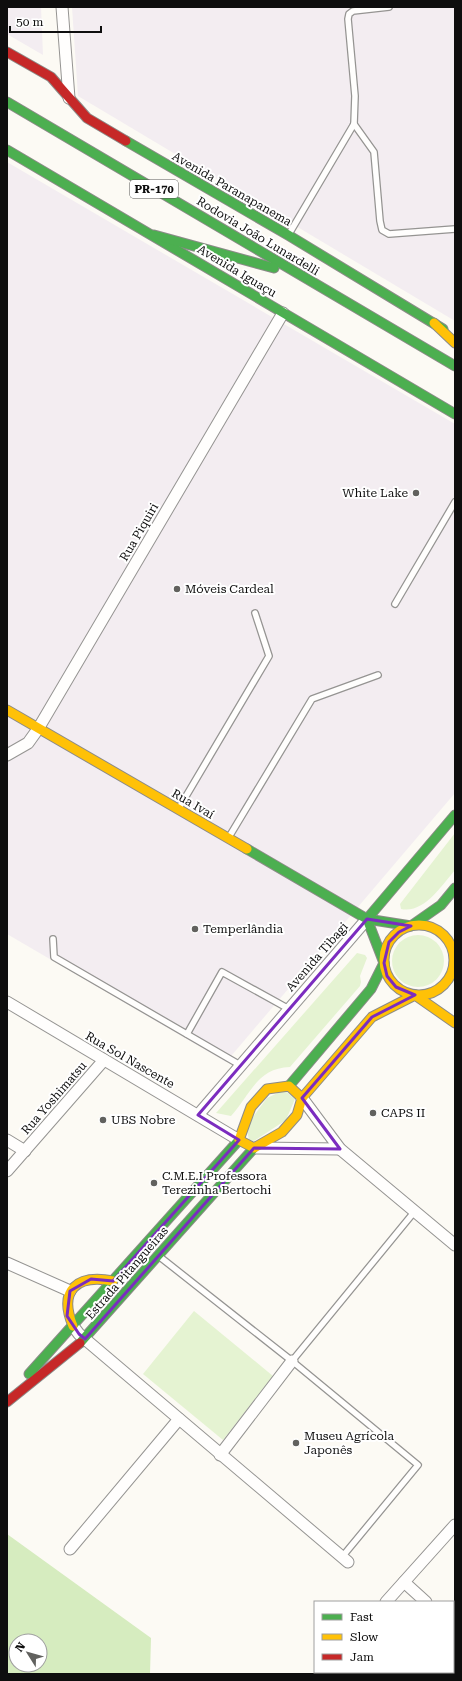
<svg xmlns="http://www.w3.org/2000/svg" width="462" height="1681" font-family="'Roboto Serif',serif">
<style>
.industrial{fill:#f3edf1}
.green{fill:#e5f3d2}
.forest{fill:#d6ecbf;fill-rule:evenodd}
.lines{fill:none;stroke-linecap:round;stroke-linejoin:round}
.lane-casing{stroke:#959492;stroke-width:8}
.street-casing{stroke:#959492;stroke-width:13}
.fast-casing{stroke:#8c8b88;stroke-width:11}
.slow-casing{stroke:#8c8b88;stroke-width:11}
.jam-casing{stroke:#8c8b88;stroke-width:11}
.lane{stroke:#fffefd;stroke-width:5.5}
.street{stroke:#fffefd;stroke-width:11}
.fast{stroke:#4caf50;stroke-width:9}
.slow{stroke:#ffc107;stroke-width:9}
.jam{stroke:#c62828;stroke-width:9}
.marked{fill:none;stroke:#7b2cbf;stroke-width:3;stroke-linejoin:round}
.poi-dot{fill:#61615e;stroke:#fff;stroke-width:1.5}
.labels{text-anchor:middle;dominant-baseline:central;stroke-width:4;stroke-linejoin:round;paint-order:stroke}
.shield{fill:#fff;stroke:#565656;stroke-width:1}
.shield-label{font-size:11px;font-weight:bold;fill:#0e0e0e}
.street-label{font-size:12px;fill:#0e0e0e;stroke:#fff}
.poi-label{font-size:12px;fill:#0e0e0e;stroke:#fff;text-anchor:start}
</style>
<rect width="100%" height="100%" fill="#fcfaf4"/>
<!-- industrial -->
<g class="industrial">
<path d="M 7,7 L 41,7 L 43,55 L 7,34 Z"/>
<path d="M 72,7 L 455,7 L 455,321 L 78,96 Z"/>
<path d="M 7,162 L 455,424 L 455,793 L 226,1062 L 7,934 Z"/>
</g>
<!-- green -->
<g class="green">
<path d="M 455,833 L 455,870 C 442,885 424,914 401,909 L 400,904 Z"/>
<circle cx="418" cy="961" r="26"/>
<path d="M 357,953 L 365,955 L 367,958 L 360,976 L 361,982 L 360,986 L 290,1067 C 257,1068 250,1095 231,1116 L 216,1113 Z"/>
<path d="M 284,1090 L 295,1099 L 286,1120 L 254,1141 L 249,1140 L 247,1130 L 250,1121 L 267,1098 Z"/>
<path d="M 194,1311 L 273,1376 L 223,1440 L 143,1374 Z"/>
</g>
<!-- forest -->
<path class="forest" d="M 7,1534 L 151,1638 L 150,1674 L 7,1674 ZM 16,1641 L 40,1641 L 40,1665 L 16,1665 Z"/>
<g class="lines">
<defs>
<g id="lane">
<path d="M 354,124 L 374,152 L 380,221 L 382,230 L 389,234 L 455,229"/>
<path d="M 289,234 L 354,124 L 355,96 L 348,19 L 349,14 L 353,11 L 389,7"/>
<path d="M 395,604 L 455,502"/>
<path d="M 179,808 L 269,656 L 255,613"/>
<path d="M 229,837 L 312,699 L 378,675"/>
<path d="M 53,939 L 54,957 L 240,1065"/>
<path d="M 187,1034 L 222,972 L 289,1009"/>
<path d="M 160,1257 L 292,1361 L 418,1465 L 342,1557"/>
<path d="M 292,1361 L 415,1211"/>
</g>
<g id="street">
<path d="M 62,7 L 69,98"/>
<path d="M 7,755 L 28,743 L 38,729 L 283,313"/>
<path d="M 7,1002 L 239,1140"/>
<path d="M 302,1098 L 340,1149 L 455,1245"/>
<path d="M 198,1115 L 367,919"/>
<path d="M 7,1140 L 25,1151"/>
<path d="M 256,1148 L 340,1149"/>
<path d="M 7,1171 L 104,1060"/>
<path d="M 7,1263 L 70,1291"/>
<path d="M 73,1326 L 79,1334 L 348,1562"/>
<path d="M 220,1455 L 292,1361"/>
<path d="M 70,1549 L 179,1419"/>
<path d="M 404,1582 L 426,1602"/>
<path d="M 386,1602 L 455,1525"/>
<path d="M 453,1626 L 455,1627"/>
<path d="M 322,1674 L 324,1672"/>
</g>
<g id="fast">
<path d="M 7,102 L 455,366"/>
<path d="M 126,141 L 288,235 L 443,329"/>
<path d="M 7,150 L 455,414"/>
<path d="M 154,235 L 274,268"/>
<path d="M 247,849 L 367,919 L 411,926 L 441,905 L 455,888"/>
<path d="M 367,919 L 455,815"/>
<path d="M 289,1086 L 371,989 L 384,963 L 367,919"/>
<path d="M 80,1343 L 254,1148"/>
<path d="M 29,1374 L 239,1140"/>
</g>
<g id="slow">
<path d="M 434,323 L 455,343"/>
<path d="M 7,710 L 247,849"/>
<circle cx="419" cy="960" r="35"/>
<path d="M 289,1086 L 302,1098 L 297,1115 L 282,1132 L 254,1148 L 239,1140 L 251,1107 L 267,1089 Z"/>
<path d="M 302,1098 L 372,1017 L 415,995 L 455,1023"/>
<path d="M 73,1326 C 58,1290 77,1274 113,1281"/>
</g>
<g id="jam">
<path d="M 7,52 L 51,77 L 87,118 L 126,141"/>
<path d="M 7,1402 L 80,1343"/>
</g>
</defs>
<!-- lane casing -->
<use href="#lane" class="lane-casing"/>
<!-- street casing -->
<use href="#street" class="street-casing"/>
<!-- fast casing -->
<use href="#fast" class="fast-casing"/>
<!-- slow casing -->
<use href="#slow" class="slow-casing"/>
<!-- jam casing -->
<use href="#jam" class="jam-casing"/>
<!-- lane -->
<use href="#lane" class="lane"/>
<!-- street -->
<use href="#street" class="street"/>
<!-- fast -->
<use href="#fast" class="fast"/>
<!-- slow -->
<use href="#slow" class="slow"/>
<!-- jam -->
<use href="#jam" class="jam"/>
</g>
<!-- marked area -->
<path class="marked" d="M 367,919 L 411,926 L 399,932 L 389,942 L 384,963 L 387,976 L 396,987 L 415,995 L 372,1017 L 302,1098 L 340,1149 L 254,1148 L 85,1339 L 79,1334 L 67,1316 L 70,1291 L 91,1279 L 113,1281 L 239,1140 L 198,1115 Z"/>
<!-- markers -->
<g class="poi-dot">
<circle cx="416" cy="493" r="4"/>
<circle cx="177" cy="589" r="4"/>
<circle cx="195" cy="929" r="4"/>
<circle cx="373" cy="1113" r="4"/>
<circle cx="103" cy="1120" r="4"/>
<circle cx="154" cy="1183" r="4"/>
<circle cx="296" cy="1443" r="4"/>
</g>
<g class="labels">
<!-- shield labels -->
<rect class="shield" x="130" y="180" width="48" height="18" rx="3"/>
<g class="shield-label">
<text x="154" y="189">PR-170</text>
</g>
<!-- street labels -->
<g class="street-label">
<text transform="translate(232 189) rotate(30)">Avenida Paranapanema</text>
<text transform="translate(258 236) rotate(31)">Rodovia João Lunardelli</text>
<text transform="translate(237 271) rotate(31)">Avenida Iguaçu</text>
<text transform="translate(139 532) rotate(-60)">Rua Piquiri</text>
<text transform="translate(193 804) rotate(30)">Rua Ivaí</text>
<text transform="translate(317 957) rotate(-49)">Avenida Tibagi</text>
<text transform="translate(130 1060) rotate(30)">Rua Sol Nascente</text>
<text transform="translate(54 1098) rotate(-49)">Rua Yoshimatsu</text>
<text transform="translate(127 1273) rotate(-49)">Estrada Pitangueiras</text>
</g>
<!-- poi labels -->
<g class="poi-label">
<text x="408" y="493" text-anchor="end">White Lake</text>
<text x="185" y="589">Móveis Cardeal</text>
<text x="203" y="929">Temperlândia</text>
<text x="381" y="1113">CAPS II</text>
<text x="111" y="1120">UBS Nobre</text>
<text x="162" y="1176">C.M.E.I Professora<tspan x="162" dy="14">Terezinha Bertochi</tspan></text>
<text x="304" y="1436">Museu Agrícola<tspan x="304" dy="14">Japonês</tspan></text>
</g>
</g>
<!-- border -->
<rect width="462" height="1681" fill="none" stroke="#0e0e0e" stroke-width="16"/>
<!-- legend -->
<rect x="314" y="1601" width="140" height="72" fill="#ffffff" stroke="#9f9f9f"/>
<rect x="322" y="1614" width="20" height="6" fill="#4caf50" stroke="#9f9f9f"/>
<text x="350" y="1621" font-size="12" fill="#0e0e0e">Fast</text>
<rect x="322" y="1634" width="20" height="6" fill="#ffc107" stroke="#9f9f9f"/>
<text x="350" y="1641" font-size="12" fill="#0e0e0e">Slow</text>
<rect x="322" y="1654" width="20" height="6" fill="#c62828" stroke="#9f9f9f"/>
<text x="350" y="1661" font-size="12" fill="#0e0e0e">Jam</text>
<!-- north arrow -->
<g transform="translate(28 1653) rotate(307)"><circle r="19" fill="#ffffff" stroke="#9f9f9f"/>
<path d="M0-3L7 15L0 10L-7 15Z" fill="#61615e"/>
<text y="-6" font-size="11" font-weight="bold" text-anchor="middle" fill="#0e0e0e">N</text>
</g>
<!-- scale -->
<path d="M10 26v6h91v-6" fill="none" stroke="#0e0e0e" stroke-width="2"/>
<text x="16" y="26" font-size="12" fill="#0e0e0e" stroke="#ffffff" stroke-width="3" paint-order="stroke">50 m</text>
</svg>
